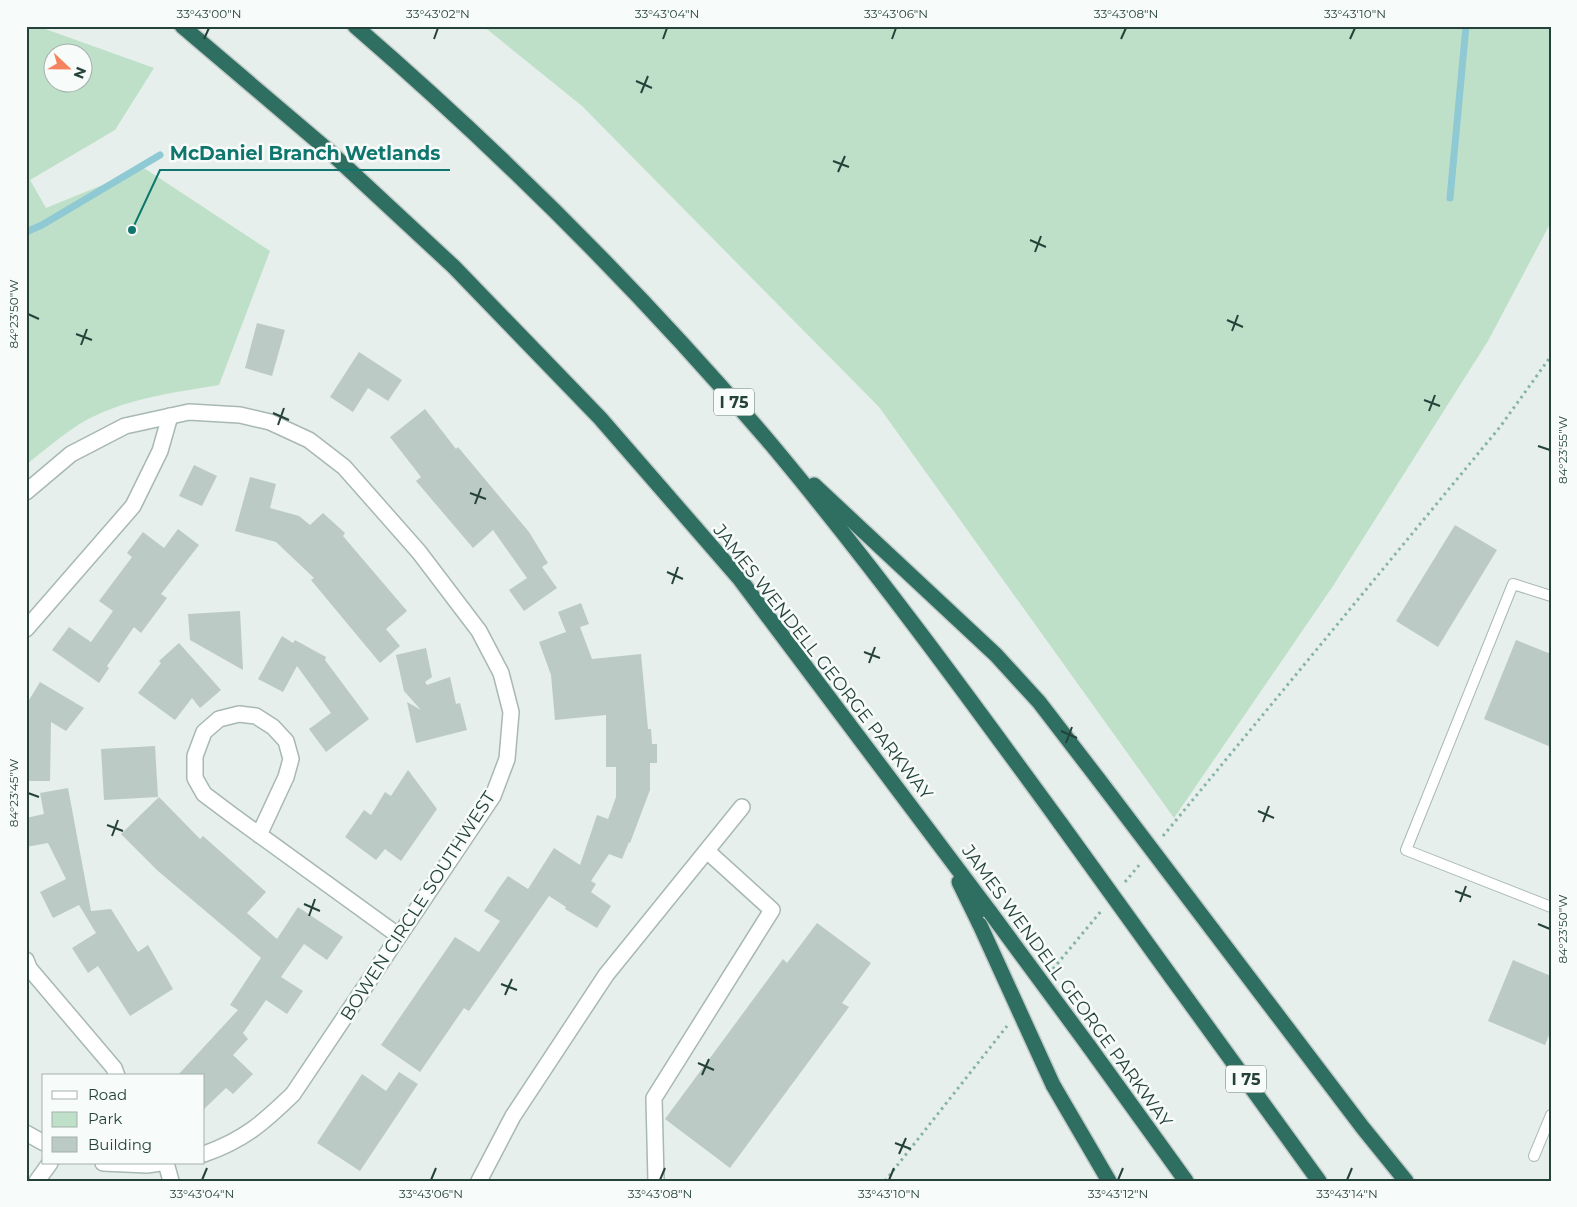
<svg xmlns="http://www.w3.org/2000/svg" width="1577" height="1207" font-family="Montserrat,sans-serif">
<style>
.green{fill:#bfe0c8;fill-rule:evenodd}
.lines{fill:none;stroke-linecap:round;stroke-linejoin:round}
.stream{stroke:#8ec9d4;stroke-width:7}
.building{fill:#bbcac4}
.service-casing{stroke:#a8b8b2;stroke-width:12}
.minor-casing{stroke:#a8b8b2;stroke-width:18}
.motorway-casing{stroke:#c2cac8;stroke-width:18}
.path{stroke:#86b3a5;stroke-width:3;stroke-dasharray:2.5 4;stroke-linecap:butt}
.service{stroke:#fff;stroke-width:10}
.minor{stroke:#fff;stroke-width:15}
.motorway{stroke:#2f6f62;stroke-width:15}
.motorway-bridge-casing{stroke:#c2cac8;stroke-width:18;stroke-linecap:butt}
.motorway-bridge{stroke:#2f6f62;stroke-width:15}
.ticks{fill:none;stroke:#24423a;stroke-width:2}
.labels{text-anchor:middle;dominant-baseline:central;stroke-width:5;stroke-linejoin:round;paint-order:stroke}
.shield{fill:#f7fbf9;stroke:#637a73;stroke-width:1}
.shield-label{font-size:16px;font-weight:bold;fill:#24423a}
.street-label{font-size:18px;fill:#24423a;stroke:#f7fbf9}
.leader{fill:none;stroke:#0f766e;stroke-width:2}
.callout-dot{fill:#0f766e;stroke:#f7fbf9;stroke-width:2}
.callout-label{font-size:19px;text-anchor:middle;font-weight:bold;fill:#0f766e;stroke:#f7fbf9;stroke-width:5;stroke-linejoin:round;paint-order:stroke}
.neatline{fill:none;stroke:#24423a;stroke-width:2}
.ticks-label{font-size:12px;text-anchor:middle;fill:#24423a}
</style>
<rect width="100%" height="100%" fill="#e6efeb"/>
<!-- green -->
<g class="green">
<path d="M 26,26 L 37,26 L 154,68 L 115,130 L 30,180 L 46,208 L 144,168 L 270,251 L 219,385 C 172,393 120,399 78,425 C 60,437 43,451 26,465 ZM 52,52 L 82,52 L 82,82 L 52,82 Z"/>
<path d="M 483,26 L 1551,26 L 1551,222 L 1488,341 L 1333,586 L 1174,818 L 879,407 L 582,106 Z"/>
</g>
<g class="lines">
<!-- stream -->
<g class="stream">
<path d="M 1450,198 L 1466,26"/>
<path d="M 26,232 L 42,225 L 160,155"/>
</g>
</g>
<!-- building -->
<g class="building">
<path d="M 257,323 L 285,330 L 272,376 L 245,368 Z"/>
<path d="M 359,352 L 402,380 L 388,401 L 368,388 L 353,412 L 330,397 Z"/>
<path d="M 425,409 L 456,449 L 458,447 L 529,532 L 548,563 L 542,567 L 557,588 L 524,611 L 509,590 L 527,578 L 493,530 L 473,548 L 416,481 L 421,477 L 390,437 Z"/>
<path d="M 194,465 L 217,476 L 202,506 L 179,496 Z"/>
<path d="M 250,477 L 276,484 L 270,508 L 299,516 L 310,525 L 323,513 L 345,533 L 343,536 L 407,611 L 386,629 L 400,646 L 380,663 L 311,580 L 314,578 L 276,542 L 235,531 Z"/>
<path d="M 1455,525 L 1497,550 L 1438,647 L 1396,621 Z"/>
<path d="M 178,529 L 199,545 L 161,594 L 167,598 L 141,633 L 134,627 L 107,666 L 109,668 L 99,683 L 52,650 L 69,627 L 91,642 L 113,611 L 99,601 L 132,557 L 127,553 L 143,532 L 164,548 Z"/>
<path d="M 581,603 L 589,624 L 580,627 L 592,659 L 641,654 L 648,729 L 651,729 L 652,744 L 657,744 L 657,763 L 650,763 L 650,790 L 630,843 L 629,842 L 622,859 L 609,854 L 591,881 L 596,884 L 591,892 L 611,906 L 597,928 L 565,909 L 566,907 L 549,896 L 469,1011 L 464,1008 L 420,1072 L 381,1045 L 455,937 L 479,952 L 500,921 L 484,911 L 500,887 L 508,876 L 528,889 L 554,848 L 580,865 L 597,815 L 608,819 L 616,797 L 616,767 L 606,767 L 606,715 L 555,720 L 551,675 L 539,642 L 566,632 L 558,612 Z"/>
<path d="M 240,611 L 243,670 L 190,640 L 188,614 Z"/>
<path d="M 282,636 L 293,643 L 295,640 L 326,657 L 325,660 L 369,719 L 326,752 L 309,729 L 331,713 L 297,666 L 283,692 L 258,679 Z"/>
<path d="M 1516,640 L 1551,654 L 1551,747 L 1484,719 Z"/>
<path d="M 179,643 L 221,690 L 200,708 L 192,698 L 175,720 L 138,693 L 161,663 L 159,661 Z"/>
<path d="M 426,648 L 432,677 L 425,682 L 427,685 L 450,677 L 456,704 L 460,703 L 467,730 L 416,743 L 407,702 L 421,710 L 404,691 L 396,655 Z"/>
<path d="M 40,682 L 84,708 L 66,731 L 51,722 L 50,781 L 26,781 L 26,705 Z"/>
<path d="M 155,746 L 158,797 L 104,800 L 101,749 Z"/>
<path d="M 408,770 L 437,809 L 401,861 L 385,849 L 376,860 L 345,837 L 364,810 L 371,815 L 385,792 L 391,796 Z"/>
<path d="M 68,788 L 91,911 L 111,909 L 138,952 L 148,945 L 173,989 L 130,1016 L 98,966 L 88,973 L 72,948 L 96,933 L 79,905 L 53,918 L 40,892 L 66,879 L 48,843 L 26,847 L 26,818 L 44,814 L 40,793 Z"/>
<path d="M 159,797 L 200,839 L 203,836 L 266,892 L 247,913 L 277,939 L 298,907 L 343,937 L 327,960 L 304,944 L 281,977 L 303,991 L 287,1014 L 266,1000 L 243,1033 L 248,1039 L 233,1055 L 253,1074 L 233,1094 L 226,1088 L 204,1109 L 204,1076 L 177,1076 L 238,1010 L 230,1005 L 261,958 L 158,871 L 121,834 Z"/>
<path d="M 817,923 L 871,963 L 842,1003 L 849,1007 L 730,1168 L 665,1119 L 783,959 L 787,963 Z"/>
<path d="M 1513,960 L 1551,976 L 1551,1030 L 1545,1045 L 1488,1021 Z"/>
<path d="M 399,1072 L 418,1084 L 360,1171 L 317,1143 L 362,1074 L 386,1091 Z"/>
</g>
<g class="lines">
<defs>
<g id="service">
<path d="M 1551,596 L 1513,584 L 1406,850 L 1551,907"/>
<path d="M 1534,1156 L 1551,1115"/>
</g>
<g id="minor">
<path d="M 26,492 L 71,454 L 125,426 L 189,412 L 240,415 L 270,422 L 309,440 L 344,467 L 419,552 L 479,631 L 501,673 L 511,712 L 507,759 L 493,796 L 293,1094 C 263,1123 244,1140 204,1154"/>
<path d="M 26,629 L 133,506 L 160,451 L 170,416"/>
<path d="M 259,835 L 286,777 L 291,759 L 286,741 L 273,727 L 256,716 L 239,714 L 219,719 L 204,732 L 195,756 L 195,778 L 204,794 L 232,815 L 399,936"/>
<path d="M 26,960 L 29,968 L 114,1068 L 117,1076"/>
<path d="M 26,1133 L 44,1143"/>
<path d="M 103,1163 L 147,1165 L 160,1163"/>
<path d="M 166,1163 L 171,1181"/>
<path d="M 37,1181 L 50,1163"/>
<path d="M 479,1181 L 513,1116 L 606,975 L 742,807"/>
<path d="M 656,1181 L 654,1098 L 772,910 L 707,851"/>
</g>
<g id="motorway">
<path d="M 182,26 L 329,151 L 454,267 L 600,418 L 739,578 L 990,912"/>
<path d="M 355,26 C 503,154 644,295 771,444 C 873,566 967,695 1061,824"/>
<path d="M 814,485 L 996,655 L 1039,702 L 1099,780"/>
<path d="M 959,882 L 980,925"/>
<path d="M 1212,929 L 1363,1128 L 1406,1181"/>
<path d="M 1172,978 L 1319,1181"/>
<path d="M 1088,1045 L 1186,1181"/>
<path d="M 1053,1085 L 1109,1181"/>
</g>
</defs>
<!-- service casing -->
<use href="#service" class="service-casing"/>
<!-- minor casing -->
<use href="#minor" class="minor-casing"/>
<!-- motorway casing -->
<use href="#motorway" class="motorway-casing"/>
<!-- path -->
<g class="path">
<path d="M 1163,836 L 1500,427 L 1551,356"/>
<path d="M 1125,882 L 1140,864"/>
<path d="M 1053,969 L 1102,910"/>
<path d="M 885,1181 L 1007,1026"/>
</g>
<!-- service -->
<use href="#service" class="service"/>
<!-- minor -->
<use href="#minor" class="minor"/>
<!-- motorway -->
<use href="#motorway" class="motorway"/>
<defs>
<g id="motorway-bridge">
<path d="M 1099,780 L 1212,929"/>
<path d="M 1061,824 L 1172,978"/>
<path d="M 990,912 L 1088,1045"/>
<path d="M 980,925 L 1053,1085"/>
</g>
</defs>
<!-- motorway-bridge casing -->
<use href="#motorway-bridge" class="motorway-bridge-casing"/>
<!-- motorway-bridge -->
<use href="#motorway-bridge" class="motorway-bridge"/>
</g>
<!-- ticks -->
<path class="ticks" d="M 204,39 L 209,28M 434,39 L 438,28M 663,39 L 667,28M 892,39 L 896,28M 1121,39 L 1126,28M 1350,39 L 1355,28M 636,81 L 652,88M 641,93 L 648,76M 833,161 L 849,167M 838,172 L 845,156M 1030,240 L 1046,247M 1035,252 L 1041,236M 28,314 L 39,319M 1227,320 L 1243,327M 1232,331 L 1238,315M 76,334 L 92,340M 81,345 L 87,329M 1424,400 L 1440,406M 1429,411 L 1435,395M 273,413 L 289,420M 278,425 L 284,408M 1538,446 L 1550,450M 470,493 L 486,499M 475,504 L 481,488M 667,572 L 683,579M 672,584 L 678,567M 864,652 L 880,658M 869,663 L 875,647M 1061,731 L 1077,738M 1066,743 L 1072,727M 28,793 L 39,797M 1258,811 L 1274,818M 1263,822 L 1269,806M 107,825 L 123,831M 112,836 L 118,820M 1455,891 L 1471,897M 1460,902 L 1466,886M 304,904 L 320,911M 309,916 L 315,899M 1538,924 L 1550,929M 501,984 L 517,990M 505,995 L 512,979M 698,1063 L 714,1070M 702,1075 L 709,1059M 895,1143 L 911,1149M 899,1154 L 906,1138M 202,1180 L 207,1168M 431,1180 L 436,1168M 660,1180 L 665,1168M 889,1180 L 894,1168M 1118,1180 L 1123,1168M 1347,1180 L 1352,1168"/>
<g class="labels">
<!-- shield labels -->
<g class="shield">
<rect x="714" y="388.5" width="40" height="27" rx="4"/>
<rect x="1226" y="1065.5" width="40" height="27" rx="4"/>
</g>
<g class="shield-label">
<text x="734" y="402">I 75</text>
<text x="1246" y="1079">I 75</text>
</g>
<!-- street labels -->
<g class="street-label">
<text transform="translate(823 662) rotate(52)">JAMES WENDELL GEORGE PARKWAY</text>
<text transform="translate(418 906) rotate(-57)">BOWEN CIRCLE SOUTHWEST</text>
<text transform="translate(1067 986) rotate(54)">JAMES WENDELL GEORGE PARKWAY</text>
</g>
</g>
<!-- callouts -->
<path class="leader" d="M132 230L160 170H450"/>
<circle class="callout-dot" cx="132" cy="230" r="5"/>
<g class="callout-label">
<text x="305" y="160">McDaniel Branch Wetlands</text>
</g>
<!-- border -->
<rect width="1577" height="1207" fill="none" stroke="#f7fbf9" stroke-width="55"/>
<!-- legend -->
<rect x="42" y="1074" width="162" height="90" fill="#f7fbf9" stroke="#a3b1ad"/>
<rect x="52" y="1091" width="25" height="8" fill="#ffffff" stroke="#a3b1ad"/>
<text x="88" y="1100" font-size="15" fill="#24423a">Road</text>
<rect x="52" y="1112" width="25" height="15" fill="#bfe0c8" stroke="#a3b1ad"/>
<text x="88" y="1124" font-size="15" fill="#24423a">Park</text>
<rect x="52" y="1137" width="25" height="15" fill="#bbcac4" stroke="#a3b1ad"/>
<text x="88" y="1150" font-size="15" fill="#24423a">Building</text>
<!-- north arrow -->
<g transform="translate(68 68) rotate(112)"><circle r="24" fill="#f7fbf9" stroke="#a3b1ad"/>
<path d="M0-4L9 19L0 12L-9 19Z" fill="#f4845f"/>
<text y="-8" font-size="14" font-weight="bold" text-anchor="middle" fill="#24423a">N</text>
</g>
<rect x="28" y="28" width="1522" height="1152" class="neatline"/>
<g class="ticks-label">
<text x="209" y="18">33°43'00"N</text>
<text x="438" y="18">33°43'02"N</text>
<text x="667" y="18">33°43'04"N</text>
<text x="896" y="18">33°43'06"N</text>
<text x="1126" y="18">33°43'08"N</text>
<text x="1355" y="18">33°43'10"N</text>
<text transform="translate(14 314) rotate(-90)" y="4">84°23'50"W</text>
<text transform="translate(1563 450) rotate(-90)" y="4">84°23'55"W</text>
<text transform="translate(14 793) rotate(-90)" y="4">84°23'45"W</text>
<text transform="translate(1563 929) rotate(-90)" y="4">84°23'50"W</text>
<text x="202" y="1198">33°43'04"N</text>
<text x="431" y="1198">33°43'06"N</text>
<text x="660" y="1198">33°43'08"N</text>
<text x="889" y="1198">33°43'10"N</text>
<text x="1118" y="1198">33°43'12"N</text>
<text x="1347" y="1198">33°43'14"N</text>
</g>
</svg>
